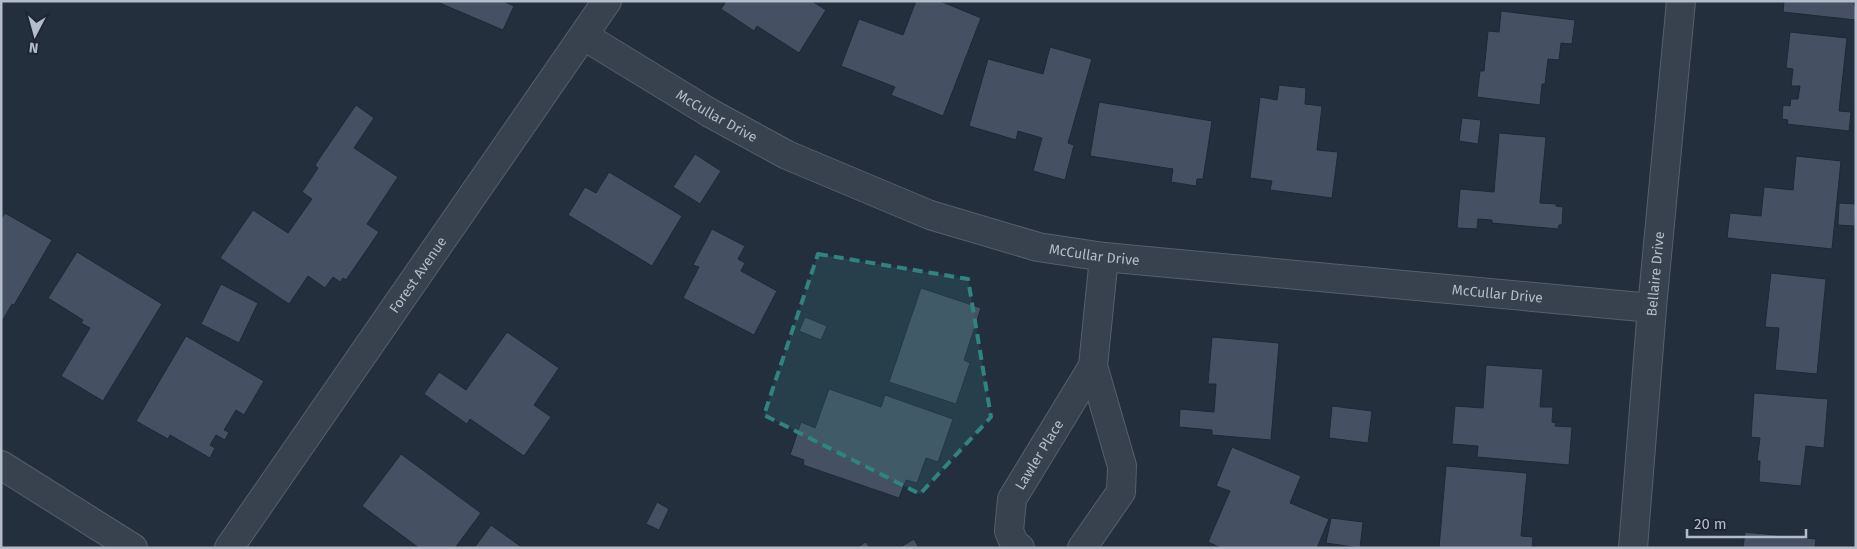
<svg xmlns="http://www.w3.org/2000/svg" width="1857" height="549" font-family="'Fira Sans',sans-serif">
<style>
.building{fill:#455162;stroke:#1f2835}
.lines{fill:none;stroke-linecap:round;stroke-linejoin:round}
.minor-casing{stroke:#565f6c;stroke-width:30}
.tertiary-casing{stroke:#565f6c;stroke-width:30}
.minor{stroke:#38414e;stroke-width:28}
.tertiary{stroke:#38414e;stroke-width:28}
.marked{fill:#308480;fill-opacity:0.2;stroke:#308480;stroke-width:4;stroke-dasharray:10 6;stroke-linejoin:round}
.labels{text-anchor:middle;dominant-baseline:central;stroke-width:5;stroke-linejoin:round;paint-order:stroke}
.street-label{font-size:14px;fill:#b4bcc9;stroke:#1d2633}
</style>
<rect width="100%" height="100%" fill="#242f3e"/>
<!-- building -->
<g class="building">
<path d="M 435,1 L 503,1 L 514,6 L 503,30 Z"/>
<path d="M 722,1 L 812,1 L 826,10 L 799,53 L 757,26 L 754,31 L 721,9 L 725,3 Z"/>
<path d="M 916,1 L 940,1 L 981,18 L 943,116 L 891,95 L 895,87 L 841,66 L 859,19 L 903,35 Z"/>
<path d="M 1784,1 L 1854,1 L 1854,5 L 1856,5 L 1856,20 L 1783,12 Z"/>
<path d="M 1501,11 L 1575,20 L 1572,44 L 1561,43 L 1559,60 L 1548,59 L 1545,84 L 1542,84 L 1540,105 L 1477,97 L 1480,71 L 1484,71 L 1488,31 L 1499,32 Z"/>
<path d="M 1790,32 L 1847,38 L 1839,111 L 1851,112 L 1849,131 L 1787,124 L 1788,120 L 1782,119 L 1783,105 L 1790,106 L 1791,99 L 1798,99 L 1800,86 L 1791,86 L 1793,69 L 1786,68 Z"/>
<path d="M 1050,47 L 1092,59 L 1068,143 L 1074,145 L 1065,180 L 1033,171 L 1042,138 L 1018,131 L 1016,140 L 969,126 L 988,59 L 1043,74 Z"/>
<path d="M 1279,85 L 1306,88 L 1305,104 L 1322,106 L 1317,150 L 1338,152 L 1332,198 L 1270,190 L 1272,181 L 1250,178 L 1260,97 L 1277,100 Z"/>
<path d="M 1099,102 L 1212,121 L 1203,179 L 1197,179 L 1196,186 L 1171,182 L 1173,169 L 1090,156 Z"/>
<path d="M 356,105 L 374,118 L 354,148 L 398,177 L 367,224 L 379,232 L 346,280 L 343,278 L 340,282 L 333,277 L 325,288 L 308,276 L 289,304 L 220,258 L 253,210 L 288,233 L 312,199 L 302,192 L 318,168 L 315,165 Z"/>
<path d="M 1462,118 L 1481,120 L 1478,144 L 1459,141 Z"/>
<path d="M 1499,133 L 1546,137 L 1540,203 L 1556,204 L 1556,206 L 1563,207 L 1562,225 L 1559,225 L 1558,229 L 1492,223 L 1492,220 L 1478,219 L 1477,229 L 1457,228 L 1460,189 L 1494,192 Z"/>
<path d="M 695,154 L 721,171 L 700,204 L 673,187 Z"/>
<path d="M 1796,156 L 1841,161 L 1832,249 L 1727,238 L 1730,213 L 1761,216 L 1764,187 L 1793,190 Z"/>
<path d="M 609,172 L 682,216 L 652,266 L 568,215 L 585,187 L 596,193 Z"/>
<path d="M 1839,203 L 1856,204 L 1855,226 L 1838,225 Z"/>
<path d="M 5,213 L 52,240 L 14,305 L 12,304 L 1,323 L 1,219 Z"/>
<path d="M 712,229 L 745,246 L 738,259 L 745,263 L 741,271 L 777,291 L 754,335 L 683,298 L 699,267 L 693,265 Z"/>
<path d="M 77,252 L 162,304 L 103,401 L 61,376 L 90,328 L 81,323 L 83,320 L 48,298 Z"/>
<path d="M 1771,273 L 1826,279 L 1817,374 L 1775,370 L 1779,328 L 1765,327 Z"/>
<path d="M 221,284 L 258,303 L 239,343 L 201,324 Z"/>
<path d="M 921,288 L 981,308 L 964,360 L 970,363 L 956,404 L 889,382 Z"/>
<path d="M 805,317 L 827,326 L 821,340 L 799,331 Z"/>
<path d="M 507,332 L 559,368 L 534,405 L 551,417 L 524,456 L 470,419 L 467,424 L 424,394 L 439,372 L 466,390 Z"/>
<path d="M 186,336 L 264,381 L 244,415 L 236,410 L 224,430 L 229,432 L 225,440 L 216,435 L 210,445 L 215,448 L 210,458 L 170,435 L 168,439 L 136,421 Z"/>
<path d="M 1212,337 L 1279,343 L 1271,440 L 1212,435 L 1212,430 L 1179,427 L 1180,409 L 1214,412 L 1216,384 L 1208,384 Z"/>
<path d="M 1486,365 L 1543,369 L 1540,407 L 1553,407 L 1552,422 L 1556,423 L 1555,426 L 1572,427 L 1569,465 L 1477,457 L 1478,446 L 1452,444 L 1455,406 L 1483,408 Z"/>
<path d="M 829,389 L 881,407 L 885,395 L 953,419 L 938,462 L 926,458 L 917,483 L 906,480 L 899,498 L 803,465 L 804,460 L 790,455 L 801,422 L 815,428 Z"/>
<path d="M 1754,393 L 1828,399 L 1824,448 L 1806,446 L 1801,486 L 1759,482 L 1760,461 L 1757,461 L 1760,438 L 1751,437 Z"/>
<path d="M 1332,406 L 1372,411 L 1368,443 L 1329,438 Z"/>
<path d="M 1232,447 L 1301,476 L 1290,503 L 1329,519 L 1317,548 L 1221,548 L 1208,542 L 1230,491 L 1216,486 Z"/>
<path d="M 401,454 L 481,513 L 455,548 L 419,548 L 362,506 Z"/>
<path d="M 1446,466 L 1527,473 L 1521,536 L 1533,537 L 1532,548 L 1439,548 Z"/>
<path d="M 657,502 L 669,509 L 659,530 L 646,524 Z"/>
<path d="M 1331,518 L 1363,522 L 1360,548 L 1326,543 Z"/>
<path d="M 491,525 L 523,548 L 474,548 Z"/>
<path d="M 1745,532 L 1816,539 L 1815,548 L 1743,548 Z"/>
<path d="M 914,539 L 919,548 L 899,548 Z"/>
<path d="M 866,542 L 870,548 L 856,548 Z"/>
</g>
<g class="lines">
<defs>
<g id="minor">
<path id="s1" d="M 584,36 L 710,113 L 787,155 L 930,215 L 1038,247 L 1104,257 L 1652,308"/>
<path id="s2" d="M 1020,548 L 1014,543 L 1009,531 L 1012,499 L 1093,366"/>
<path d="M 1082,548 L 1121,492 L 1122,466 L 1093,366 L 1104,257"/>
<path id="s3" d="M 1633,548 L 1652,308 L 1681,1"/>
</g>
<g id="tertiary">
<path d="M 1,465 L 133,548"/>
<path id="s4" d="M 229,548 L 607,1"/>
</g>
</defs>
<!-- minor casing -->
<use href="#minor" class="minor-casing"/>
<!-- tertiary casing -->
<use href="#tertiary" class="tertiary-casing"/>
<!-- minor -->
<use href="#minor" class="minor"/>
<!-- tertiary -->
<use href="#tertiary" class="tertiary"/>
</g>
<!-- marked area -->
<path class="marked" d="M 818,254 L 968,279 L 991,417 L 920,494 L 764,415 Z"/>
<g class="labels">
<!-- street labels -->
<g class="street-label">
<text stroke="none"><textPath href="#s1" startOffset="155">McCullar Drive</textPath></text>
<text stroke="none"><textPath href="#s1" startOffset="560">McCullar Drive</textPath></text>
<text stroke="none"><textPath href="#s3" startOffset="275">Bellaire Drive</textPath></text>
<text stroke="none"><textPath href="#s4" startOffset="332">Forest Avenue</textPath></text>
<text stroke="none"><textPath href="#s1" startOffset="965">McCullar Drive</textPath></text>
<text stroke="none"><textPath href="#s2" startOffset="105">Lawler Place</textPath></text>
</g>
</g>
<!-- border -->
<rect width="1857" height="549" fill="none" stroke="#b4bcc9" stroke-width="5"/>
<!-- north arrow -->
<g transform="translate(35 35) rotate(186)" stroke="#1d2633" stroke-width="4" paint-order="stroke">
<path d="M0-4L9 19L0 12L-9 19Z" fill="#b4bcc9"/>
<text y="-8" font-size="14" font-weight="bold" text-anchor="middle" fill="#b4bcc9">N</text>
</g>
<!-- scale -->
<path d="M1687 529v8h119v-8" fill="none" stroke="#b4bcc9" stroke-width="2.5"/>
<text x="1694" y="529" font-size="15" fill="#b4bcc9" stroke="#1d2633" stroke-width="4" paint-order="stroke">20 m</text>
</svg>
